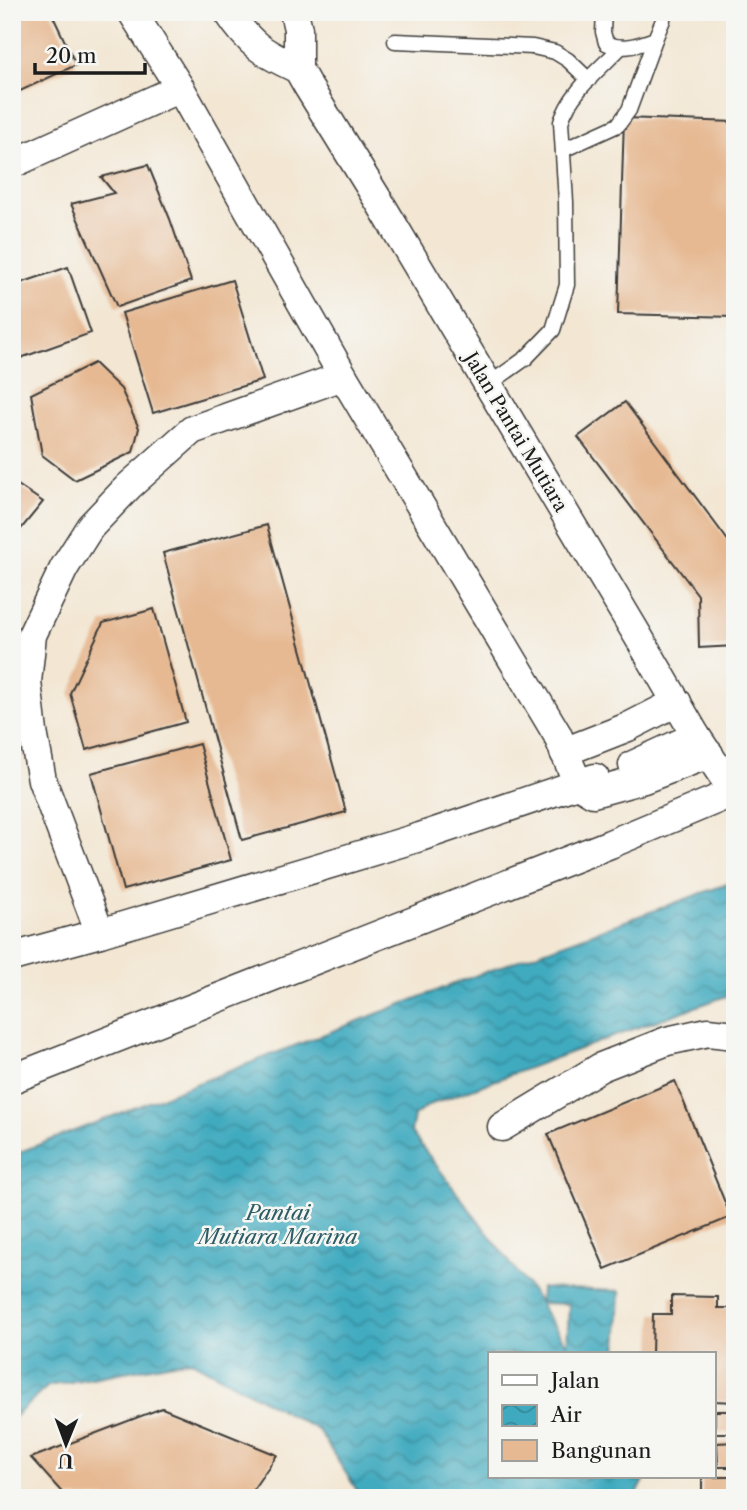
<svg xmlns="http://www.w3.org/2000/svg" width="747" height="1510" font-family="'Libre Caslon Text',serif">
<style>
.water{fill:url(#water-waves);stroke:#2e636e;stroke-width:2;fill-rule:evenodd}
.building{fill:#e6b993}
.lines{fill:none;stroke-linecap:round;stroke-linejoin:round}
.service-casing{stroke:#3c3a38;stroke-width:17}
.minor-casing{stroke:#3c3a38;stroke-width:31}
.service{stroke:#fff;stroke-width:14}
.minor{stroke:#fff;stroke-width:28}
.labels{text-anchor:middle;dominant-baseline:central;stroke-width:5;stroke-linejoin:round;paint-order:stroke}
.street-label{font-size:19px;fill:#1c1c1c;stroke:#f6f6f2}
.water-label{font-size:21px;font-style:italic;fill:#2c5c65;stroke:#f6f6f2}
</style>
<defs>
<pattern id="water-waves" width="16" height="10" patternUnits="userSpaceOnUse" patternTransform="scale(1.75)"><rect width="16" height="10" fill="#3faabf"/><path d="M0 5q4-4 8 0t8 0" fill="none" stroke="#348a9a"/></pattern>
</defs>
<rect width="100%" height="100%" fill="#f6f6f2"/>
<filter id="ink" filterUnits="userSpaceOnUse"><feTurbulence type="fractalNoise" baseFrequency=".0143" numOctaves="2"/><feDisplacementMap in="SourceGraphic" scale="14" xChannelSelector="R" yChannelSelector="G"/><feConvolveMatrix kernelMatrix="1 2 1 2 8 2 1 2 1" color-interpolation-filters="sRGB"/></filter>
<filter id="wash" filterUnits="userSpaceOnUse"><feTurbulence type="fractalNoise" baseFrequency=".00686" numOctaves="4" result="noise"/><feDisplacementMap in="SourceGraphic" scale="28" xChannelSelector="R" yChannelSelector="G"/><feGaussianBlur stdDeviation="1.57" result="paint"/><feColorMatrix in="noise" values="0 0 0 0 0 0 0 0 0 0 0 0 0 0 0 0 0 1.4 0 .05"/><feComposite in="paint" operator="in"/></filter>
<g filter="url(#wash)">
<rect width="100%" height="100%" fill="#f3e7d4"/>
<!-- water -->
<path class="water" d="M 735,881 L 735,993 L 650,1023 L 429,1105 L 414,1116 L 411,1132 L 540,1302 L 541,1288 L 620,1291 L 617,1354 L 490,1354 L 490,1477 L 646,1477 L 635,1498 L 362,1498 L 318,1430 L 190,1360 L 48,1386 L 12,1419 L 12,1155 L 472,977 ZM 541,1303 L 569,1304 L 567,1345 L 544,1311 Z"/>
<g id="blocks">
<!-- building -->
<g class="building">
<path d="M 12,12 L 51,12 L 76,65 L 18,92 L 12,79 Z"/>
<path d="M 624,118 L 735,122 L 735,317 L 618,314 Z"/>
<path d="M 148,165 L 170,219 L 191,281 L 117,307 L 71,204 L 114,193 L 101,177 Z"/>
<path d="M 68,267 L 91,333 L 12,361 L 12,286 Z"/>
<path d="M 232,280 L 263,380 L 153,413 L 122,313 Z"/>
<path d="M 94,363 L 121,389 L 139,428 L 133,452 L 75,480 L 42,455 L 31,394 Z"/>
<path d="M 625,402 L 735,550 L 735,646 L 699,648 L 698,595 L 578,437 Z"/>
<path d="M 12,481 L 43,502 L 12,540 Z"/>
<path d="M 267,525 L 346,812 L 242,840 L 163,553 Z"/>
<path d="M 154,609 L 186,722 L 86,750 L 70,693 L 103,623 Z"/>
<path d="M 199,744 L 231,860 L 123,890 L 91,773 Z"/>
<path d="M 675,1081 L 731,1217 L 605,1269 L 548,1134 Z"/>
<path d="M 671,1296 L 718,1297 L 718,1308 L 735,1308 L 735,1402 L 714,1401 L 714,1354 L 652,1354 L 653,1314 L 671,1314 Z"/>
<path d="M 162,1408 L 277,1455 L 247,1498 L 67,1498 L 31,1458 Z"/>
<rect x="715" y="1411" width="20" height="22"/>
<path d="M 735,1442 L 735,1467 L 718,1467 L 717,1443 Z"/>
<rect x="702" y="1477" width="33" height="21"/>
</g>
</g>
</g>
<g filter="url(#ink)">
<use href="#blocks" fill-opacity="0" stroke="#3c3a38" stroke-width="2"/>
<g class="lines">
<defs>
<g id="service">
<path d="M 604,12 L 603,32 L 606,43 C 624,51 637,45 655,39 L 663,20 L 663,12"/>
<path d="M 395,41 L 533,47 L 555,52 L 568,60 L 589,80"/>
<path d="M 563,150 L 618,125 L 629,110 L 655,39"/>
<path d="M 488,385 L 526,358 L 553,330 L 567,285 L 566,202 L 561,122 C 570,92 599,70 620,48"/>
</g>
<g id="minor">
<path d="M 132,12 L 180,88 L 343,376 L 557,734 L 578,784 L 593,793 L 644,779 L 709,754"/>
<path d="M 228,12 C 250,45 263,53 298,69"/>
<path d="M 294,12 L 298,29 L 298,69 L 307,85 L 380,203 L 638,636 L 696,736 L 735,794"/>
<path d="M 12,164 L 180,88"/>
<path d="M 564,752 L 628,727 L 677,702"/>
<path d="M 633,765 L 696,736"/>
<path d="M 100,933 L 42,780 L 33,732 L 27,682 L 32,635 L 64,568 L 90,527 L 129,486 L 192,430 L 343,376"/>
<path d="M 12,957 L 100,933 L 420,837 L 595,778"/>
<path d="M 12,1079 L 610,844 L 734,792"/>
<path d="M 502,1127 L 601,1067 L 667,1041 L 708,1032 L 735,1035"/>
</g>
</defs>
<!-- service casing -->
<use href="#service" class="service-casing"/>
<!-- minor casing -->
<use href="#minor" class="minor-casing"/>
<!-- service -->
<use href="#service" class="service"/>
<!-- minor -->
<use href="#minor" class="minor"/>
</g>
</g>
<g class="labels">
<!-- street labels -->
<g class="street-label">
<text transform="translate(516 432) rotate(59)">Jalan Pantai Mutiara</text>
</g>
<!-- water labels -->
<g class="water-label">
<text x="278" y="1212">Pantai<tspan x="278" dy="24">Mutiara Marina</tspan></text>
</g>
</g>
<!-- margin -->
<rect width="747" height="1510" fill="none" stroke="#f6f6f2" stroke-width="42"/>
<!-- legend -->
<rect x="488" y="1352" width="228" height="126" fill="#f6f6f2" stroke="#9f9f9c" stroke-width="2"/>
<rect x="502" y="1375" width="35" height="10" fill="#ffffff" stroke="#9f9f9c" stroke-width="2"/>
<text x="551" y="1388" font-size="21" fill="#1c1c1c">Jalan</text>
<rect x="502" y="1405" width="35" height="21" fill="url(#water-waves)" stroke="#9f9f9c" stroke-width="2"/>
<text x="551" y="1422" font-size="21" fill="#1c1c1c">Air</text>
<rect x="502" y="1440" width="35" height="21" fill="#e6b993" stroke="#9f9f9c" stroke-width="2"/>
<text x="551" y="1458" font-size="21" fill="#1c1c1c">Bangunan</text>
<!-- north arrow -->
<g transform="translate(66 1444) rotate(181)" stroke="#f6f6f2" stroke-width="5" paint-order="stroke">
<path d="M0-5L12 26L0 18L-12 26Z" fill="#1c1c1c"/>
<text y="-10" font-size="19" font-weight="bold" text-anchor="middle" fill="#1c1c1c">U</text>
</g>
<!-- scale -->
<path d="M35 63v10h110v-10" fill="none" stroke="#1c1c1c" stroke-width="3.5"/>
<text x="46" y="63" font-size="21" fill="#1c1c1c" stroke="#f6f6f2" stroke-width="5" paint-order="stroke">20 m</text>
</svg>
